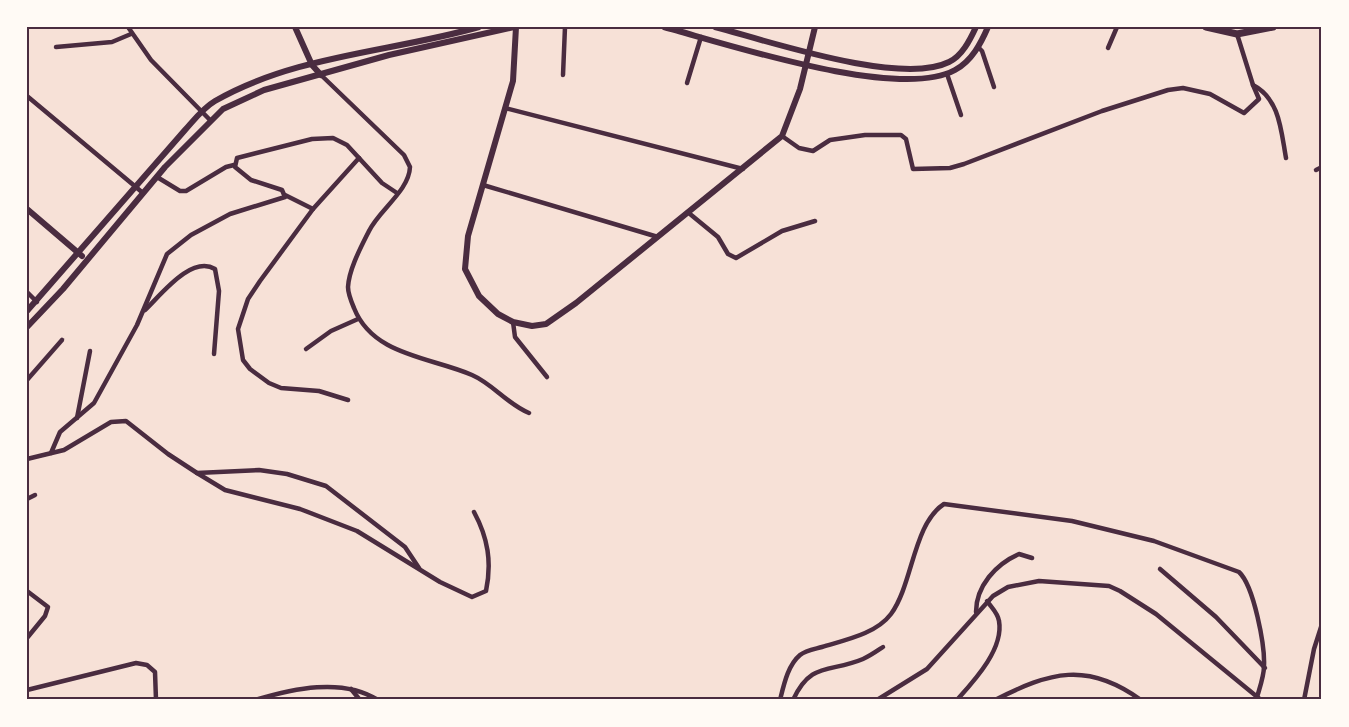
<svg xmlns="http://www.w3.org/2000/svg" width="1349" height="727" font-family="Lato,sans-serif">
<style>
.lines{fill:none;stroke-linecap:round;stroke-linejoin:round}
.minor{stroke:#4a2c40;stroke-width:4.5}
.tertiary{stroke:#4a2c40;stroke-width:6}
.secondary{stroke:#4a2c40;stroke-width:7}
.neatline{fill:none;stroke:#4a2c40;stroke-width:2}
</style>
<rect width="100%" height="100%" fill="#f7e1d7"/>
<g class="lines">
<!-- minor -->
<g class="minor">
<path d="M 128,27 L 151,60 L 210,120"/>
<path d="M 1237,34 L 1253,85 C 1280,99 1281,131 1286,158"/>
<path d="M 56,47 L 112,42 L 131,34"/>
<path d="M 978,47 L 982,51 L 994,87"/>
<path d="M 1108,48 L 1117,27"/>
<path d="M 947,74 L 961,115"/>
<path d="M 321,75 L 404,155 L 410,167 C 409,191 379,210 369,231 C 361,247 349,269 348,287 C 348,294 351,301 354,308 C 373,356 431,357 472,375 C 493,384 507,404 529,413"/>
<path d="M 563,75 L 565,27"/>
<path d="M 687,83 L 701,37"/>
<path d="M 27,96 L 143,193"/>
<path d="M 505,108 L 743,169"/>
<path d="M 782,136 L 799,148 L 813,151 L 830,140 L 865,135 L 901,135 L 906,139 L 913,169 L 950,168 L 964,164 L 1102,111 L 1168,90 L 1183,88 L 1210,94 L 1244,113 L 1259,99 L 1253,85"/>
<path d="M 1316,170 L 1322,167"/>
<path d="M 157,177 L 180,191 L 186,191 L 226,167 L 234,165"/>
<path d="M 483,185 L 658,237"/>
<path d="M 285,195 L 313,209"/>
<path d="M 690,214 L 718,237 L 728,254 L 736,258 L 782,231 L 815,221"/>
<path d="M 27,292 L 37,302"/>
<path d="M 145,310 C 161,295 191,255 215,269 L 219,291 L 214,354"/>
<path d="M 513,322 L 515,337 L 547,377"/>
<path d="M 306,349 L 331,331 L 358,319"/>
<path d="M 27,380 L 62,340"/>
<path d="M 348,400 L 319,391 L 281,388 L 269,383 L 250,369 L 243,360 L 238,329 L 248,299 L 260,281 L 313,209 L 359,158"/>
<path d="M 77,418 L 90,351"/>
<path d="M 51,453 L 60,432 L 94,403 L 137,325 L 167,254 L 191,235 L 230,214 L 285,197 L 282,190 L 251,180 L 235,167 L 237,158 L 312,139 L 333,138 L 347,145 L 382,183 L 397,193"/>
<path d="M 27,459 L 64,450 L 111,422 L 126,421 L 168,454 L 197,473 L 259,470 L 287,474 L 326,486 L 405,547 L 419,568"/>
<path d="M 197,473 L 225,490 L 300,509 L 357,531 L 440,582 L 472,597 L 486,591 C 492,562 488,538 474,512"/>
<path d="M 27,499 L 35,495"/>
<path d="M 1160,569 L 1216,617 L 1265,668"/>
<path d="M 27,591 L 48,607 L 45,616 L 27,638"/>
<path d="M 976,612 C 976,586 996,564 1019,554 L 1032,558"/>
<path d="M 351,689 L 360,700"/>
<path d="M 27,690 L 136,663 L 147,665 L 155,672 L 156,700"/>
<path d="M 255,700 C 292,689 342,677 378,700"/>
<path d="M 780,700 C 784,684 788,665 800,655 C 806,650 815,649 822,647 C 845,640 876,634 891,614 C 913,584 913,524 944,504 L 1072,521 L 1154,541 L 1239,572 C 1254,586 1265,646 1264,666 C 1264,676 1260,687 1257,697"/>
<path d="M 793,700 C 811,661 830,673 863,659 C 870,656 877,651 883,647"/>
<path d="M 877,700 L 927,669 L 993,596 L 1008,587 L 1039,581 L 1109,586 L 1120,591 L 1156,614 L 1261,700"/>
<path d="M 957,700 C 974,681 1004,649 999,621 C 998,613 991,607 987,601"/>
<path d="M 995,700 C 1050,672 1087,661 1141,700"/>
<path d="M 1304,700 L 1314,649 L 1322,624"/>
</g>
<!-- tertiary -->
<g class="tertiary">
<path d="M 295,27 L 312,65 L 321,75"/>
<path d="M 516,27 L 513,81 L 468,236 L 465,269 L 479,296 L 498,314 L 513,322 L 532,326 L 546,324 L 576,303 L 782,136 L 800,89 L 815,27"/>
<path d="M 664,27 C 727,44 899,101 955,70 C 972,61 981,43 988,27"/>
<path d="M 715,27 C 768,41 901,86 949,62 C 962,56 970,40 976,27"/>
<path d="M 27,209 L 82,256"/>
<path d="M 27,311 L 185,130 C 194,120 203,108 215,101 C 295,55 392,52 479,27"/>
<path d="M 27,327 L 63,289 L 165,167 L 223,109 L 264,90 L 389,55 L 514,27"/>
</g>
<!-- secondary -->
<path class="secondary" d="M 1206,27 L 1237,34 L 1273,27"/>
</g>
<!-- border -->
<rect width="1349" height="727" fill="none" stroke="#fffaf5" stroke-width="57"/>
<rect x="28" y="28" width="1292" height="670" class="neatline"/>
</svg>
